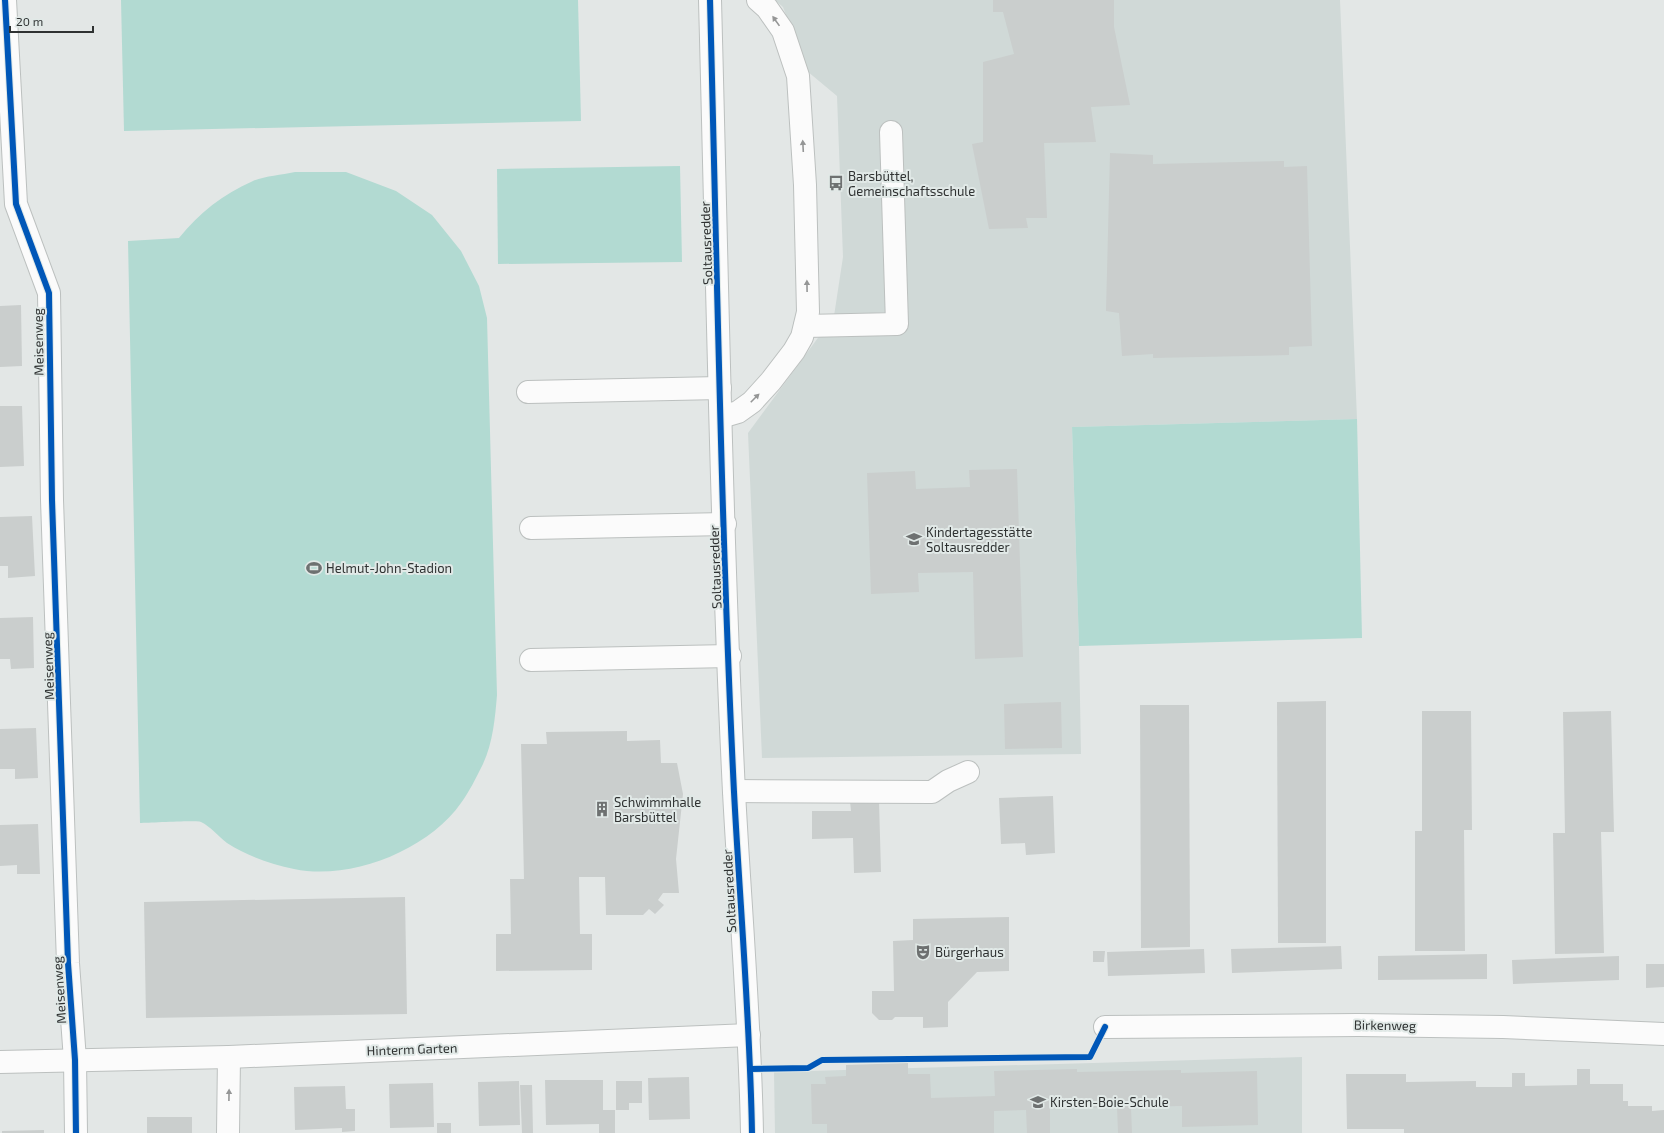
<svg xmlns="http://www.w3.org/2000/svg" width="1664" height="1133" font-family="'Exo 2',sans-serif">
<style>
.built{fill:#d0d9d7}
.green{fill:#b2dad2}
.building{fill:#cacecd}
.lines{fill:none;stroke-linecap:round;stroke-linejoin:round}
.minor-casing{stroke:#bcc0bf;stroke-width:24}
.minor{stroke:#fbfbfb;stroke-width:22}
.cycleway-casing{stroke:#e1e9e7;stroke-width:8}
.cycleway{stroke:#0057b8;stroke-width:6}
.oneway{fill:#959696}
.labels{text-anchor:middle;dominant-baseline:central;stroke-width:4;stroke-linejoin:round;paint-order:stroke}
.poi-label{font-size:13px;fill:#2f3232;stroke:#e1e9e7;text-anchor:start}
.street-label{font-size:13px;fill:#2f3232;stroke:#e1e9e7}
</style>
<rect width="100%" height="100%" fill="#e3e7e6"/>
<!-- built -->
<g class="built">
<path d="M 775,0 L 1340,0 L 1357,419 L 1072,427 L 1079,646 L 1081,754 L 762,758 L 748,433 L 834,316 L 843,257 L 837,96 L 807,71 L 783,7 Z"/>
<path d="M 1302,1057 L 1302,1133 L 775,1133 L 774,1072 Z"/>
</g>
<!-- green -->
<g class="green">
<path d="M 121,0 L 578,0 L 581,121 L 124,131 Z"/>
<path d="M 680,166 L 682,262 L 498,264 L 497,169 Z"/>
<path d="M 295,172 L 346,172 L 396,191 L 432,215 L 461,251 L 479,286 L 487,318 L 497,695 C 495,718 493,744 482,766 C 476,778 469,792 461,803 C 428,850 351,881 294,869 C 271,864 247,856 227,843 C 219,837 210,826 201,822 C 195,820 150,823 140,823 L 128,241 L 179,238 C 199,213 223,194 253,181 C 265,176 281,175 295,172 Z"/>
<path d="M 1357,419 L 1362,638 L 1079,646 L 1072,427 Z"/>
</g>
<!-- building -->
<g class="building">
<path d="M 993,0 L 1114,0 L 1114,27 L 1130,105 L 1091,107 L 1096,142 L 1044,143 L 1047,218 L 1026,218 L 1028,228 L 989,229 L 972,144 L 983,142 L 983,62 L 1014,54 L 1003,12 L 993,12 Z"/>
<path d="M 1110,153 L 1153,155 L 1153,164 L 1284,161 L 1284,167 L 1307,166 L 1312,346 L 1289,347 L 1289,355 L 1153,358 L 1153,354 L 1122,356 L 1119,313 L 1106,311 Z"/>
<path d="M 21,305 L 22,366 L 0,367 L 0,306 Z"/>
<path d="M 0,406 L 22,406 L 24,466 L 0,467 Z"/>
<path d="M 1017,469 L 1023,657 L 975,659 L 973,572 L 918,573 L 919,592 L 871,594 L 867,473 L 915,471 L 916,489 L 970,487 L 969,470 Z"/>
<path d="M 32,516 L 35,576 L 8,578 L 8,566 L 0,566 L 0,517 Z"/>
<path d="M 33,617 L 34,668 L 11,669 L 10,659 L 0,659 L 0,618 Z"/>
<path d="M 1326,701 L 1326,943 L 1278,943 L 1277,702 Z"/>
<path d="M 1061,702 L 1062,748 L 1005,749 L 1004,704 Z"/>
<path d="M 1140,705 L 1189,705 L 1190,947 L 1141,948 Z"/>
<path d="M 1422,711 L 1471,711 L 1472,830 L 1464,830 L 1465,951 L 1415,951 L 1415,831 L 1422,831 Z"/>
<path d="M 1611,711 L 1614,832 L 1601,832 L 1604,953 L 1555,954 L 1553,833 L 1565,833 L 1563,712 Z"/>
<path d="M 36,728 L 38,778 L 15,779 L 15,769 L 0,769 L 0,729 Z"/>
<path d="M 627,731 L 627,741 L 660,740 L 661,763 L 677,763 L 683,794 L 676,859 L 679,893 L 663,893 L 658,900 L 664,905 L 655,914 L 649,909 L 643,915 L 606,915 L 605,877 L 579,877 L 580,934 L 592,934 L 592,970 L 496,971 L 496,934 L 511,934 L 510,879 L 524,879 L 521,744 L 547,744 L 546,732 Z"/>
<path d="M 1053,796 L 1055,853 L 1026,855 L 1025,843 L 1001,844 L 999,798 Z"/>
<path d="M 850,801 L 879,801 L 881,872 L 854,873 L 853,838 L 812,839 L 812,811 L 851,811 Z"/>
<path d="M 38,824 L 40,874 L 17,874 L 17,865 L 0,866 L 0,825 Z"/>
<path d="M 405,897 L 407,1014 L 146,1018 L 144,902 Z"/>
<path d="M 1009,917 L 1009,971 L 977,972 L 948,1002 L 948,1027 L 923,1028 L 923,1017 L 895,1017 L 892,1020 L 879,1020 L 872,1013 L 872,991 L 894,991 L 893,941 L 913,940 L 913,919 Z"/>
<path d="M 1341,946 L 1342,969 L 1232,973 L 1231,949 Z"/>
<path d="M 1204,949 L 1205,973 L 1108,976 L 1107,952 Z"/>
<path d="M 1093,951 L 1105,951 L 1104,962 L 1093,962 Z"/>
<path d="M 1487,954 L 1487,979 L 1378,980 L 1378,956 Z"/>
<path d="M 1619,956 L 1619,980 L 1513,984 L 1512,960 Z"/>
<path d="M 1646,964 L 1664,964 L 1664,987 L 1646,988 Z"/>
<path d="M 908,1063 L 908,1074 L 930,1074 L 931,1098 L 995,1096 L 994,1071 L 1077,1069 L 1077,1072 L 1181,1070 L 1181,1073 L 1257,1071 L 1258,1125 L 1182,1127 L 1182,1106 L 1131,1107 L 1132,1133 L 1118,1133 L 1117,1107 L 1050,1109 L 1050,1133 L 1027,1133 L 1026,1110 L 994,1111 L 994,1133 L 827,1133 L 827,1124 L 812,1124 L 811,1084 L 826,1084 L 825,1077 L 846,1076 L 846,1065 Z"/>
<path d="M 1577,1069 L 1590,1069 L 1590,1084 L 1623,1084 L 1623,1101 L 1628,1101 L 1628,1106 L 1652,1106 L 1652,1111 L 1664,1110 L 1664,1133 L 1404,1133 L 1404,1129 L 1347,1129 L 1346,1074 L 1406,1074 L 1406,1082 L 1476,1081 L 1476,1087 L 1512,1087 L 1512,1073 L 1525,1073 L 1525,1086 L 1577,1085 Z"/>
<path d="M 689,1077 L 690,1119 L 649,1120 L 648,1078 Z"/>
<path d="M 545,1080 L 603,1080 L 603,1110 L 615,1110 L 615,1133 L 599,1133 L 599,1124 L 546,1125 Z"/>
<path d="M 519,1081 L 520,1125 L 479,1126 L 478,1082 Z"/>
<path d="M 616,1081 L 642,1081 L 642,1103 L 629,1103 L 629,1110 L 616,1110 Z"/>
<path d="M 433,1083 L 434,1127 L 390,1128 L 389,1084 Z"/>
<path d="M 520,1085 L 532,1085 L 533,1133 L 522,1133 Z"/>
<path d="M 345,1086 L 346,1109 L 355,1109 L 355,1131 L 342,1132 L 342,1128 L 295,1130 L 294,1087 Z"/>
<rect x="147" y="1117" width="45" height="16"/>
<rect x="437" y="1123" width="14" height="10"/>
<path d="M 44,1130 L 44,1133 L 2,1133 L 2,1131 Z"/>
</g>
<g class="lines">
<defs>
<g id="minor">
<path d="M 5,0 L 16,204 L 49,293 L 52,500 L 68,963 L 75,1060 L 76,1133"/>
<path d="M 710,0 C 717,264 721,528 734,792 C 740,905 750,1019 752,1133"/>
<path d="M 805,326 L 897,324 L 891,132"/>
<path d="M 528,392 L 720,388"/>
<path d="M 721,417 L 738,412 L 752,402 L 771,381 L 794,351 L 802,337 L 808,312 L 805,185 L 798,76 L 783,31 L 767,8 L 758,0"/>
<path d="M 531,528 L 725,524"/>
<path d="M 531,660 L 730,656"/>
<path d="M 734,791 L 932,792 L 948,781 L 968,772"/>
<path d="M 1105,1027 L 1358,1025 L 1503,1027 L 1664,1034"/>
<path d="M 0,1062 L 229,1057 L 749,1035"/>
<path d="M 228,1133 L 229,1057"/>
</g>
</defs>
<!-- minor casing -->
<use href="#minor" class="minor-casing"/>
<!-- minor -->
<use href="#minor" class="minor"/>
<defs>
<g id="cycleway">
<path d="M 5,0 L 16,204 L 49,293 L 52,500 L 68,963 L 75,1060 L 76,1133"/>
<path d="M 710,0 C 717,264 721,528 734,792 C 740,905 750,1019 752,1133"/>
<path d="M 751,1069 L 808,1068 L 822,1060 L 1090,1057 L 1105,1027"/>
</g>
</defs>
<!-- cycleway casing -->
<use href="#cycleway" class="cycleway-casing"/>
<!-- cycleway -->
<use href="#cycleway" class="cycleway"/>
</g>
<!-- one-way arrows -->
<defs><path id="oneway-solid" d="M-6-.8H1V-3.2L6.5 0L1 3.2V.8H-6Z"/></defs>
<g class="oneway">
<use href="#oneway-solid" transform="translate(776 21) rotate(-125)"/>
<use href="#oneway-solid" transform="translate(803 146) rotate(-93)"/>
<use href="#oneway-solid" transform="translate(807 286) rotate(-91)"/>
<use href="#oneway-solid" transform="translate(755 398) rotate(-45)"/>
<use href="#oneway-solid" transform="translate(229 1095) rotate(-89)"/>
</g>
<!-- icons -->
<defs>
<symbol id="bus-bare" viewBox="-9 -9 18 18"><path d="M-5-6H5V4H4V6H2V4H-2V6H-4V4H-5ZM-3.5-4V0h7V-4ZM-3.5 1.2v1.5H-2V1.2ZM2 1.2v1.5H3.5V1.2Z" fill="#6e7171" stroke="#e1e9e7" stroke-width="2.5" paint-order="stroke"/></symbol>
<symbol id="school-bare" viewBox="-9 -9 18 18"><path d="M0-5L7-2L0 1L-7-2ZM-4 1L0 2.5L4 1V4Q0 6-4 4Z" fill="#6e7171" stroke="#e1e9e7" stroke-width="2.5" paint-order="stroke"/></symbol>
<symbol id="stadium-bare" viewBox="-9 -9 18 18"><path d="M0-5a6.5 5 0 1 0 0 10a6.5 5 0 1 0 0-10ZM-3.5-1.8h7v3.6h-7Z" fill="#6e7171" stroke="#e1e9e7" stroke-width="2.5" paint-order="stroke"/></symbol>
<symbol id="building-bare" viewBox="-9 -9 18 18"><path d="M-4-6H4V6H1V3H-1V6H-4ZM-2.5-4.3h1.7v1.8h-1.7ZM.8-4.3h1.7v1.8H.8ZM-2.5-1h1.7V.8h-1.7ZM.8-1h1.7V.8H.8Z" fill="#6e7171" stroke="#e1e9e7" stroke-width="2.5" paint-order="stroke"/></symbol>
<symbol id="theatre-bare" viewBox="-9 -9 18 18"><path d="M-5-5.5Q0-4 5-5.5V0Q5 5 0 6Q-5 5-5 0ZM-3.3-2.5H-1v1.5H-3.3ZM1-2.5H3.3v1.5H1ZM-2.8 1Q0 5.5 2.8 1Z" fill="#6e7171" stroke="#e1e9e7" stroke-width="2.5" paint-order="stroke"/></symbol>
</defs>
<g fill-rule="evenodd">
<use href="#bus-bare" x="825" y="172" width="22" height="22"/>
<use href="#school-bare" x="903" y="528" width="22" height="22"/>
<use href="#stadium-bare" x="303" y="557" width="22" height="22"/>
<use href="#building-bare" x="591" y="798" width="22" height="22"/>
<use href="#theatre-bare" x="912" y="941" width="22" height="22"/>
<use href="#school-bare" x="1027" y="1091" width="22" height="22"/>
</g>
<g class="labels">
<!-- poi labels -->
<g class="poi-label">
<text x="848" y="176">Barsbüttel,<tspan x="848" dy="15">Gemeinschaftsschule</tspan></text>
<text x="926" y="532">Kindertagesstätte<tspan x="926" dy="15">Soltausredder</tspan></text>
<text x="326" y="568">Helmut-John-Stadion</text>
<text x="614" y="802">Schwimmhalle<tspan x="614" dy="15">Barsbüttel</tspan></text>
<text x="935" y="952">Bürgerhaus</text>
<text x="1050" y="1102">Kirsten-Boie-Schule</text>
</g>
<!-- street labels -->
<g class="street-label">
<text transform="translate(706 243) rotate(-92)">Soltausredder</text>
<text transform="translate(38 342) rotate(-91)">Meisenweg</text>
<text transform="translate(715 567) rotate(-92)">Soltausredder</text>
<text transform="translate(48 666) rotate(-92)">Meisenweg</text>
<text transform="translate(729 891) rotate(-93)">Soltausredder</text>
<text transform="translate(59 990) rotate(-94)">Meisenweg</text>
<text transform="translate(1385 1025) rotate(1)">Birkenweg</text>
<text transform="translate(412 1049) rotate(-2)">Hinterm Garten</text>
</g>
</g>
<!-- scale -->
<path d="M10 26v6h83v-6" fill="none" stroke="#2f3232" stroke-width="2"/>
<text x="16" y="26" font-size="12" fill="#2f3232" stroke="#e1e9e7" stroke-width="3" paint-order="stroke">20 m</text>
</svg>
